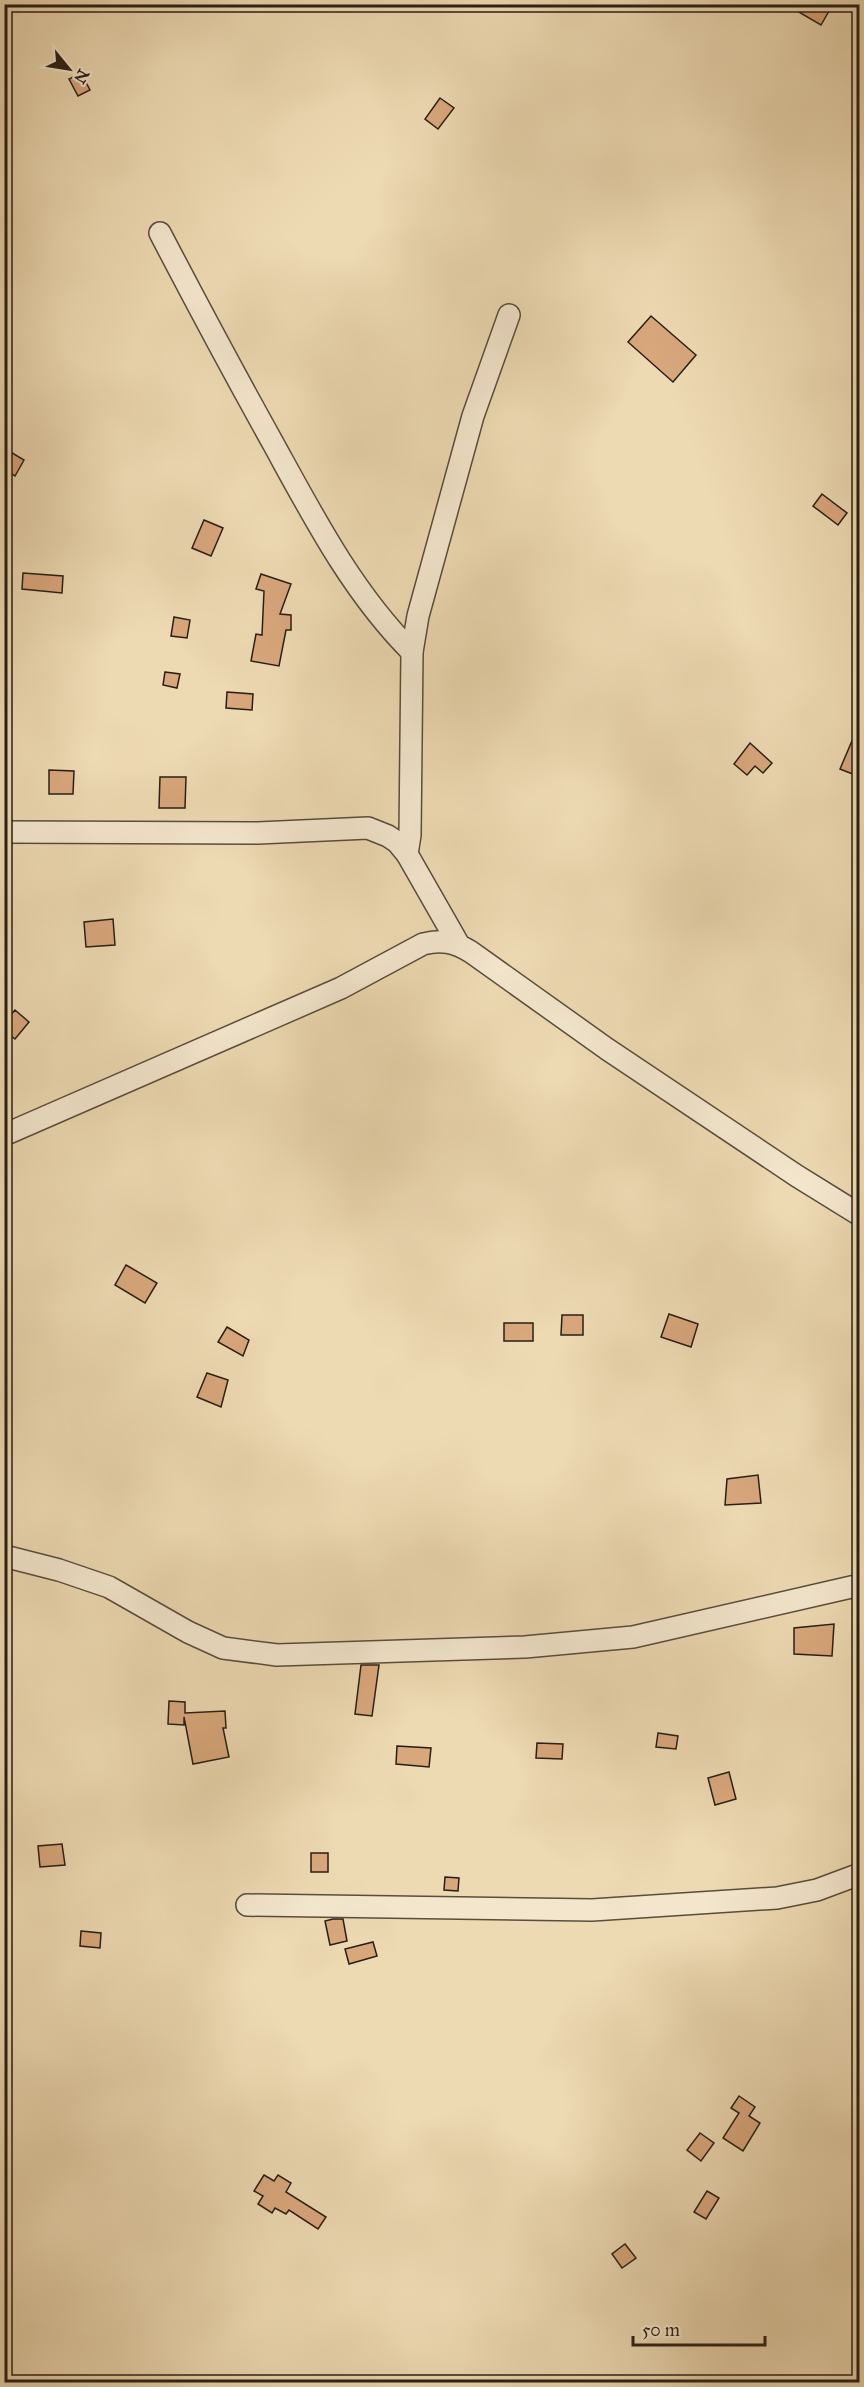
<svg xmlns="http://www.w3.org/2000/svg" width="864" height="2387" font-family="'IM FELL Great Primer',serif">
<style>
.building{fill:#d9a77c;stroke:#281e15;stroke-width:1.5}
.lines{fill:none;stroke-linecap:round;stroke-linejoin:round}
.minor-casing{stroke:#594d3c;stroke-width:24}
.minor{stroke:#f3e6cd;stroke-width:21}
</style>
<rect width="100%" height="100%" fill="#edd9b2"/>
<filter id="stains"><feTurbulence type="fractalNoise" baseFrequency=".00333" numOctaves="4"/><feColorMatrix values="0 0 0 0 .2 0 0 0 0 .09 0 0 0 0 .02 0 0 0 .5 -.17"/></filter>
<radialGradient id="worn" r=".72"><stop offset=".6" stop-color="#630" stop-opacity="0"/><stop offset="1" stop-color="#630" stop-opacity=".3"/></radialGradient>
<!-- building -->
<g class="building">
<path d="M 785,4 L 833,4 L 821,25 Z"/>
<path d="M 81,73 L 90,90 L 78,96 L 69,79 Z"/>
<path d="M 440,98 L 454,108 L 438,129 L 425,119 Z"/>
<path d="M 651,316 L 696,355 L 673,382 L 628,342 Z"/>
<path d="M 4,448 L 24,460 L 15,476 L 4,469 Z"/>
<path d="M 822,494 L 847,513 L 838,525 L 813,506 Z"/>
<path d="M 204,520 L 223,528 L 211,556 L 192,548 Z"/>
<path d="M 23,573 L 63,576 L 62,593 L 22,589 Z"/>
<path d="M 261,574 L 291,584 L 280,614 L 291,615 L 291,630 L 286,630 L 279,666 L 251,661 L 256,634 L 262,635 L 264,591 L 256,589 Z"/>
<path d="M 174,617 L 190,620 L 187,638 L 171,636 Z"/>
<path d="M 165,672 L 180,674 L 177,688 L 163,685 Z"/>
<path d="M 227,692 L 253,694 L 252,710 L 226,708 Z"/>
<path d="M 860,722 L 860,777 L 840,769 Z"/>
<path d="M 750,743 L 772,763 L 763,773 L 755,766 L 747,775 L 734,764 Z"/>
<path d="M 49,770 L 74,771 L 73,794 L 49,794 Z"/>
<path d="M 160,777 L 186,777 L 185,808 L 159,808 Z"/>
<path d="M 113,919 L 115,945 L 86,947 L 84,922 Z"/>
<path d="M 15,1010 L 29,1022 L 15,1039 L 4,1030 L 4,1022 Z"/>
<path d="M 126,1265 L 157,1283 L 145,1303 L 115,1285 Z"/>
<path d="M 669,1314 L 698,1324 L 691,1347 L 661,1337 Z"/>
<path d="M 562,1315 L 583,1315 L 583,1335 L 561,1335 Z"/>
<rect x="504" y="1323" width="29" height="18"/>
<path d="M 227,1327 L 249,1340 L 243,1356 L 218,1342 Z"/>
<path d="M 207,1373 L 228,1380 L 221,1407 L 197,1397 Z"/>
<path d="M 758,1475 L 761,1503 L 725,1505 L 727,1479 Z"/>
<path d="M 834,1624 L 832,1656 L 794,1654 L 794,1628 Z"/>
<path d="M 361,1665 L 379,1665 L 372,1716 L 355,1714 Z"/>
<path d="M 169,1701 L 185,1702 L 185,1713 L 225,1711 L 226,1728 L 223,1728 L 229,1757 L 193,1764 L 184,1717 L 184,1725 L 168,1724 Z"/>
<path d="M 658,1733 L 678,1736 L 676,1749 L 656,1747 Z"/>
<path d="M 537,1743 L 563,1744 L 562,1759 L 536,1758 Z"/>
<path d="M 397,1746 L 431,1748 L 429,1767 L 396,1764 Z"/>
<path d="M 729,1772 L 736,1799 L 715,1805 L 708,1778 Z"/>
<path d="M 62,1844 L 65,1865 L 40,1867 L 38,1846 Z"/>
<rect x="311" y="1853" width="17" height="19"/>
<path d="M 445,1877 L 459,1878 L 458,1891 L 444,1890 Z"/>
<path d="M 333,1919 L 343,1919 L 347,1941 L 330,1945 L 325,1921 Z"/>
<path d="M 81,1931 L 101,1933 L 100,1948 L 80,1946 Z"/>
<path d="M 373,1942 L 377,1956 L 349,1964 L 345,1949 Z"/>
<path d="M 739,2096 L 755,2107 L 749,2116 L 760,2123 L 743,2151 L 723,2138 L 739,2113 L 731,2108 Z"/>
<path d="M 700,2133 L 714,2143 L 701,2161 L 687,2150 Z"/>
<path d="M 264,2175 L 274,2181 L 278,2175 L 291,2183 L 286,2192 L 326,2217 L 318,2229 L 289,2210 L 286,2214 L 275,2208 L 272,2213 L 258,2204 L 263,2196 L 254,2191 Z"/>
<path d="M 707,2191 L 719,2198 L 706,2219 L 694,2212 Z"/>
<path d="M 625,2244 L 636,2258 L 622,2268 L 612,2254 Z"/>
</g>
<g class="lines">
<defs>
<g id="minor">
<path d="M 160,233 C 197,304 235,375 274,445 C 314,518 353,593 412,652"/>
<path d="M 4,832 L 258,833 L 368,828 L 388,836 L 397,842 L 407,854 L 459,945"/>
<path d="M 407,854 L 410,835 L 412,652 L 418,616 L 473,416 L 509,315"/>
<path d="M 4,1135 L 341,988 L 423,944 C 441,939 455,942 471,952 L 607,1049 L 797,1176 L 860,1215"/>
<path d="M 4,1556 L 59,1570 L 109,1587 L 188,1632 L 223,1648 L 277,1655 L 525,1647 L 633,1637 L 860,1585"/>
<path d="M 247,1905 L 592,1910 L 777,1898 L 817,1890 L 860,1874"/>
</g>
</defs>
<!-- minor casing -->
<use href="#minor" class="minor-casing"/>
<!-- minor -->
<use href="#minor" class="minor"/>
</g>
<!-- margin -->
<rect width="864" height="2387" fill="none" stroke="#edd9b2" stroke-width="24"/>
<rect x="6" y="6" width="852" height="2375" fill="none" stroke="#281e15" stroke-width="3"/>
<rect x="12" y="12" width="840" height="2363" fill="none" stroke="#281e15" stroke-width="1.5"/>
<!-- north arrow -->
<g transform="translate(69 69) rotate(120)" stroke="#f3e6cd" stroke-width="4.5" paint-order="stroke">
<path d="M0-4.5L10 22L0 15L-10 22Z" fill="#281e15"/>
<text y="-9" font-size="16" font-weight="bold" text-anchor="middle" fill="#281e15">N</text>
</g>
<!-- scale -->
<path d="M633 2336v9h132v-9" fill="none" stroke="#281e15" stroke-width="3"/>
<text x="642" y="2336" font-size="18" fill="#281e15" stroke="#f3e6cd" stroke-width="4.5" paint-order="stroke">50 m</text>
<rect width="100%" height="100%" filter="url(#stains)"/>
<rect width="100%" height="100%" fill="url(#worn)"/>
</svg>
